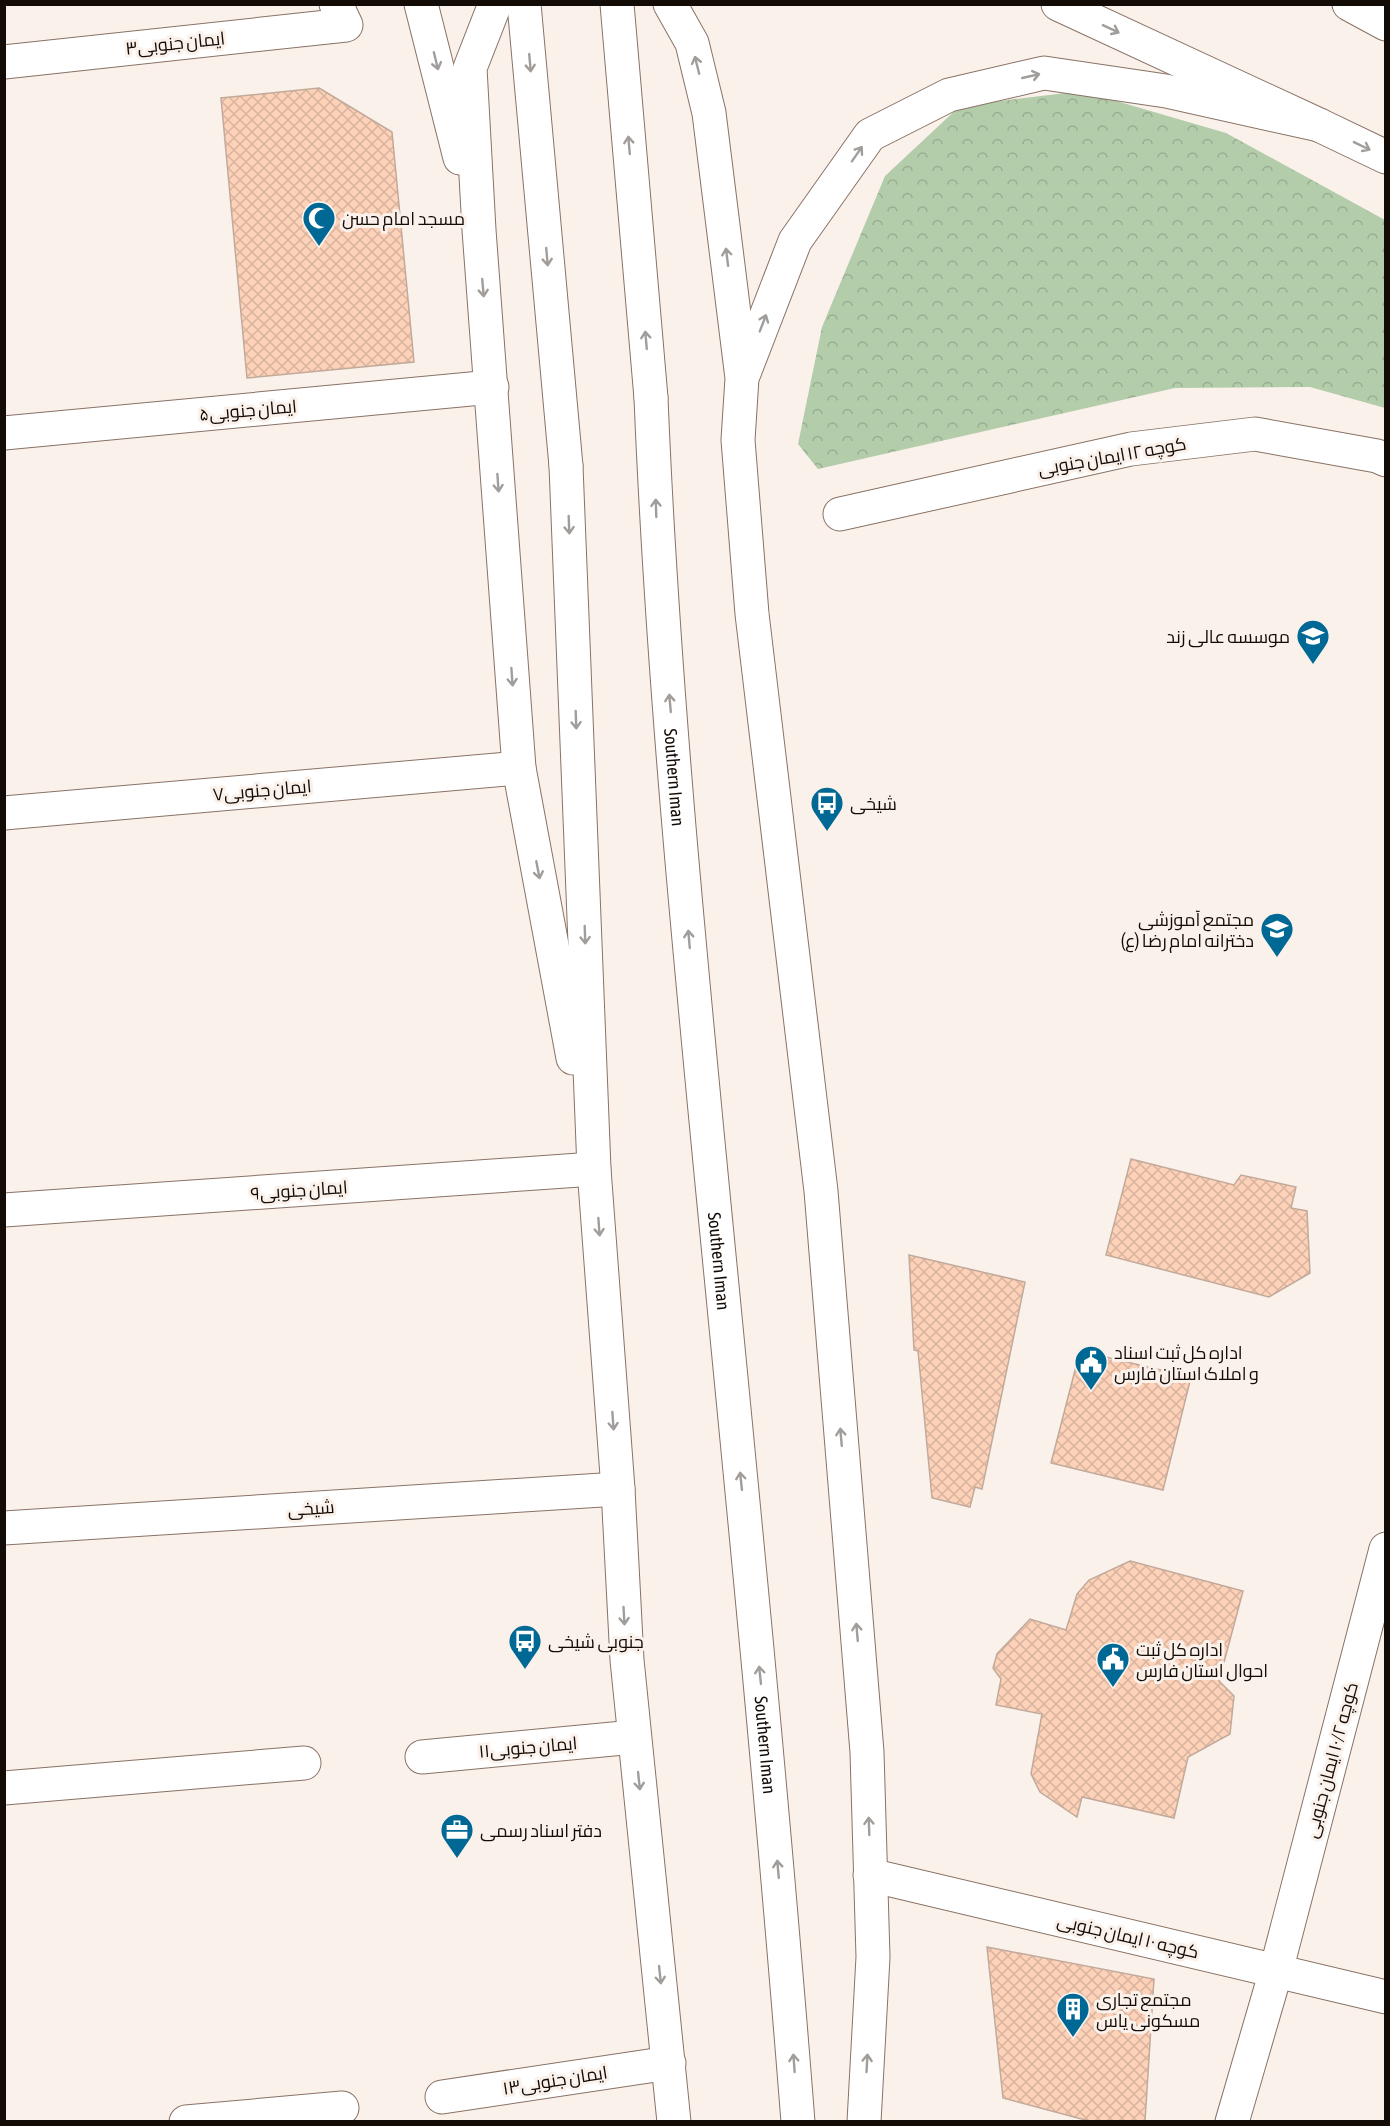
<svg xmlns="http://www.w3.org/2000/svg" width="1390" height="2126" font-family="'Asap Condensed',Cairo,sans-serif">
<style>
.forest{fill:url(#forest-crowns)}
.building{fill:url(#building-cross-hatch);stroke:#c2aa9b;stroke-width:1.5}
.lines{fill:none;stroke-linecap:round;stroke-linejoin:round}
.minor-casing{stroke:#897265;stroke-width:35}
.major-casing{stroke:#897265;stroke-width:35}
.highway-casing{stroke:#897265;stroke-width:35}
.minor{stroke:#fff;stroke-width:33}
.major{stroke:#fff;stroke-width:33}
.highway{stroke:#fff;stroke-width:33}
.oneway{stroke:#a19d9b}
.labels{text-anchor:middle;dominant-baseline:central;stroke-width:6;stroke-linejoin:round;paint-order:stroke}
.street-label{font-size:18px;fill:#130b06;stroke:#fbf1eb}
.poi-label{font-size:18px;fill:#130b06;stroke:#fbf1eb;text-anchor:start}
</style>
<defs>
<pattern id="forest-crowns" width="20" height="18" patternUnits="userSpaceOnUse" patternTransform="scale(1.5)"><rect width="20" height="18" fill="#b3ccaa"/><path d="M2 6a3 3 0 1 1 6 0M12 15a3 3 0 1 1 6 0" fill="none" stroke="#99ae91"/></pattern>
<pattern id="building-cross-hatch" width="8" height="8" patternUnits="userSpaceOnUse" patternTransform="scale(1.5)"><rect width="8" height="8" fill="#fdd2b8"/><path d="M0 0l8 8M0 8l8-8" fill="none" stroke="#d8b39d"/></pattern>
</defs>
<rect width="100%" height="100%" fill="#fbf1eb"/>
<!-- forest -->
<path class="forest" d="M 1082,91 L 1226,133 L 1385,220 L 1385,408 L 1310,387 L 1175,388 L 818,469 L 798,444 L 822,327 L 885,176 L 960,106 Z"/>
<!-- building -->
<g class="building">
<path d="M 319,88 L 392,132 L 414,362 L 247,378 L 221,98 Z"/>
<path d="M 1131,1159 L 1234,1185 L 1241,1175 L 1296,1187 L 1291,1208 L 1307,1211 L 1310,1273 L 1269,1297 L 1106,1255 Z"/>
<path d="M 909,1255 L 1025,1282 L 982,1489 L 975,1487 L 970,1507 L 932,1498 L 918,1351 L 914,1350 Z"/>
<path d="M 1080,1351 L 1191,1377 L 1163,1490 L 1051,1463 Z"/>
<path d="M 1130,1561 L 1243,1591 L 1219,1681 L 1234,1696 L 1230,1734 L 1188,1757 L 1174,1818 L 1082,1797 L 1077,1817 L 1040,1792 L 1031,1774 L 1042,1714 L 996,1705 L 1001,1679 L 993,1668 L 997,1654 L 1030,1619 L 1066,1630 L 1077,1594 L 1089,1580 Z"/>
<path d="M 987,1947 L 1154,1979 L 1145,2121 L 1089,2121 L 1003,2098 Z"/>
</g>
<g class="lines">
<defs>
<g id="minor">
<path d="M 4,62 L 346,25 L 336,4"/>
<path d="M 4,433 L 492,387"/>
<path d="M 840,514 L 1131,449 L 1255,434 L 1377,456 L 1386,460"/>
<path d="M 4,813 L 519,768"/>
<path d="M 4,1210 L 594,1169"/>
<path d="M 4,1528 L 618,1489"/>
<path d="M 422,1757 L 634,1737"/>
<path d="M 4,1788 L 304,1763"/>
<path d="M 870,1875 L 1386,1997"/>
<path d="M 442,2097 L 669,2063"/>
<path d="M 186,2122 L 342,2108"/>
<path d="M 1232,2122 L 1276,1971 L 1386,1549"/>
</g>
<g id="major">
<path d="M 421,4 L 460,158"/>
<path d="M 495,4 L 470,68 L 479,230 L 519,768 L 573,1058"/>
<path d="M 670,4 L 692,43 L 709,113 L 742,378 L 738,440 L 752,614 L 821,1191 L 867,1752 L 873,1957 L 864,2122"/>
<path d="M 744,373 L 795,241 L 870,135 L 949,95 L 1044,73 L 1166,91 L 1319,125 L 1386,157"/>
<path id="s1" d="M 651,398 C 662,667 688,936 714,1204 C 744,1510 774,1815 798,2122"/>
<path d="M 566,466 L 594,1169 L 618,1489 L 627,1660 L 674,2122"/>
</g>
<g id="highway">
<path d="M 524,4 L 566,466"/>
<path d="M 617,4 L 651,398"/>
<path d="M 1058,4 L 1319,125"/>
<path d="M 1349,4 L 1386,24"/>
</g>
</defs>
<!-- minor casing -->
<use href="#minor" class="minor-casing"/>
<!-- major casing -->
<use href="#major" class="major-casing"/>
<!-- highway casing -->
<use href="#highway" class="highway-casing"/>
<!-- minor -->
<use href="#minor" class="minor"/>
<!-- major -->
<use href="#major" class="major"/>
<!-- highway -->
<use href="#highway" class="highway"/>
</g>
<!-- one-way arrows -->
<defs><path id="oneway-shaft" d="M-6 0H5M1.5-3L5.5 0L1.5 3" fill="none" stroke-width="1.6" stroke-linecap="round" stroke-linejoin="round" transform="scale(1.5)"/></defs>
<g class="oneway">
<use href="#oneway-shaft" transform="translate(1111 29) rotate(25)"/>
<use href="#oneway-shaft" transform="translate(436 61) rotate(76)"/>
<use href="#oneway-shaft" transform="translate(530 63) rotate(85)"/>
<use href="#oneway-shaft" transform="translate(697 65) rotate(-104)"/>
<use href="#oneway-shaft" transform="translate(1031 76) rotate(-13)"/>
<use href="#oneway-shaft" transform="translate(629 145) rotate(-95)"/>
<use href="#oneway-shaft" transform="translate(1362 146) rotate(26)"/>
<use href="#oneway-shaft" transform="translate(857 154) rotate(-55)"/>
<use href="#oneway-shaft" transform="translate(547 257) rotate(85)"/>
<use href="#oneway-shaft" transform="translate(727 257) rotate(-97)"/>
<use href="#oneway-shaft" transform="translate(483 288) rotate(85)"/>
<use href="#oneway-shaft" transform="translate(763 323) rotate(-69)"/>
<use href="#oneway-shaft" transform="translate(646 340) rotate(-95)"/>
<use href="#oneway-shaft" transform="translate(498 483) rotate(86)"/>
<use href="#oneway-shaft" transform="translate(656 508) rotate(-92)"/>
<use href="#oneway-shaft" transform="translate(569 525) rotate(88)"/>
<use href="#oneway-shaft" transform="translate(512 677) rotate(86)"/>
<use href="#oneway-shaft" transform="translate(670 703) rotate(-95)"/>
<use href="#oneway-shaft" transform="translate(576 720) rotate(88)"/>
<use href="#oneway-shaft" transform="translate(538 870) rotate(79)"/>
<use href="#oneway-shaft" transform="translate(585 935) rotate(88)"/>
<use href="#oneway-shaft" transform="translate(689 939) rotate(-95)"/>
<use href="#oneway-shaft" transform="translate(599 1227) rotate(86)"/>
<use href="#oneway-shaft" transform="translate(613 1421) rotate(86)"/>
<use href="#oneway-shaft" transform="translate(841 1437) rotate(-95)"/>
<use href="#oneway-shaft" transform="translate(741 1481) rotate(-96)"/>
<use href="#oneway-shaft" transform="translate(624 1616) rotate(87)"/>
<use href="#oneway-shaft" transform="translate(857 1632) rotate(-95)"/>
<use href="#oneway-shaft" transform="translate(760 1675) rotate(-96)"/>
<use href="#oneway-shaft" transform="translate(639 1781) rotate(84)"/>
<use href="#oneway-shaft" transform="translate(869 1826) rotate(-92)"/>
<use href="#oneway-shaft" transform="translate(778 1869) rotate(-95)"/>
<use href="#oneway-shaft" transform="translate(660 1975) rotate(84)"/>
<use href="#oneway-shaft" transform="translate(794 2063) rotate(-94)"/>
<use href="#oneway-shaft" transform="translate(867 2063) rotate(-87)"/>
</g>
<!-- icons -->
<defs>
<symbol id="mosque-pin" viewBox="-11 -11 22 30"><path d="M0 17L-7.5 6A9.5 9.5 0 1 1 7.5 6Z" fill="#006895" stroke="#fbf1eb"/><path d="M3.5-4.9A6 6 0 1 0 3.5 4.9A5 5 0 1 1 3.5-4.9Z" fill="#fff"/></symbol>
<symbol id="university-pin" viewBox="-11 -11 22 30"><path d="M0 17L-7.5 6A9.5 9.5 0 1 1 7.5 6Z" fill="#006895" stroke="#fbf1eb"/><path d="M0-5L7-2L0 1L-7-2ZM-4 1L0 2.5L4 1V4Q0 6-4 4Z" fill="#fff"/></symbol>
<symbol id="bus-pin" viewBox="-11 -11 22 30"><path d="M0 17L-7.5 6A9.5 9.5 0 1 1 7.5 6Z" fill="#006895" stroke="#fbf1eb"/><path d="M-5-6H5V4H4V6H2V4H-2V6H-4V4H-5ZM-3.5-4V0h7V-4ZM-3.5 1.2v1.5H-2V1.2ZM2 1.2v1.5H3.5V1.2Z" fill="#fff"/></symbol>
<symbol id="school-pin" viewBox="-11 -11 22 30"><path d="M0 17L-7.5 6A9.5 9.5 0 1 1 7.5 6Z" fill="#006895" stroke="#fbf1eb"/><path d="M0-5L7-2L0 1L-7-2ZM-4 1L0 2.5L4 1V4Q0 6-4 4Z" fill="#fff"/></symbol>
<symbol id="civic-pin" viewBox="-11 -11 22 30"><path d="M0 17L-7.5 6A9.5 9.5 0 1 1 7.5 6Z" fill="#006895" stroke="#fbf1eb"/><path d="M-.6-6.5H3V-4.5H.6V-3L4-1V1h2V6H-6V1h2V-1L-.6-3ZM-1.2 2.5V6h2.4V2.5Z" fill="#fff"/></symbol>
<symbol id="office-pin" viewBox="-11 -11 22 30"><path d="M0 17L-7.5 6A9.5 9.5 0 1 1 7.5 6Z" fill="#006895" stroke="#fbf1eb"/><path d="M-6-3h4V-5.5h4V-3h4V5H-6ZM-1-4.5V-3h2v-1.5ZM-6 0V1H6V0Z" fill="#fff"/></symbol>
<symbol id="building-pin" viewBox="-11 -11 22 30"><path d="M0 17L-7.5 6A9.5 9.5 0 1 1 7.5 6Z" fill="#006895" stroke="#fbf1eb"/><path d="M-4-6H4V6H1V3H-1V6H-4ZM-2.5-4.3h1.7v1.8h-1.7ZM.8-4.3h1.7v1.8H.8ZM-2.5-1h1.7V.8h-1.7ZM.8-1h1.7V.8H.8Z" fill="#fff"/></symbol>
</defs>
<g fill-rule="evenodd">
<use href="#mosque-pin" x="300" y="199" width="38" height="52"/>
<use href="#university-pin" x="1294" y="617" width="38" height="52"/>
<use href="#bus-pin" x="808" y="784" width="38" height="52"/>
<use href="#school-pin" x="1258" y="910" width="38" height="52"/>
<use href="#civic-pin" x="1072" y="1343" width="38" height="52"/>
<use href="#bus-pin" x="506" y="1622" width="38" height="52"/>
<use href="#civic-pin" x="1094" y="1640" width="38" height="52"/>
<use href="#office-pin" x="438" y="1811" width="38" height="52"/>
<use href="#building-pin" x="1054" y="1990" width="38" height="52"/>
</g>
<g class="labels">
<!-- street labels -->
<g class="street-label">
<text transform="translate(175 43) rotate(-6)">ایمان جنوبی۳</text>
<text transform="translate(248 410) rotate(-5)">ایمان جنوبی۵</text>
<text transform="translate(1112 456) rotate(-10)">کوچه ۱۲ ایمان جنوبی</text>
<text stroke="none"><textPath href="#s1" startOffset="380">Southern Iman</textPath></text>
<text transform="translate(262 790) rotate(-5)">ایمان جنوبی۷</text>
<text transform="translate(299 1190) rotate(-4)">ایمان جنوبی۹</text>
<text stroke="none"><textPath href="#s1" startOffset="866">Southern Iman</textPath></text>
<text transform="translate(311 1508) rotate(-4)">شیخی</text>
<text stroke="none"><textPath href="#s1" startOffset="1352">Southern Iman</textPath></text>
<text transform="translate(528 1747) rotate(-5)">ایمان جنوبی۱۱</text>
<text transform="translate(1331 1760) rotate(-75)">کوچه ۱۰/۲ ایمان جنوبی</text>
<text transform="translate(1128 1936) rotate(13)">کوچه ۱۰ ایمان جنوبی</text>
<text transform="translate(555 2080) rotate(-9)">ایمان جنوبی۱۳</text>
</g>
<!-- poi labels -->
<g class="poi-label">
<text x="342" y="218">مسجد امام حسن</text>
<text x="1290" y="636" text-anchor="end">موسسه عالی زند</text>
<text x="850" y="803">شیخی</text>
<text x="1254" y="919" text-anchor="end">مجتمع آموزشی<tspan x="1254" dy="21">دخترانه امام رضا (ع)</tspan></text>
<text x="1114" y="1352">اداره کل ثبت اسناد<tspan x="1114" dy="21">و املاک استان فارس</tspan></text>
<text x="548" y="1641">جنوبی شیخی</text>
<text x="1136" y="1649">اداره کل ثبت<tspan x="1136" dy="21">احوال استان فارس</tspan></text>
<text x="480" y="1830">دفتر اسناد رسمی</text>
<text x="1096" y="1999">مجتمع تجاری<tspan x="1096" dy="21">مسکونی یاس</tspan></text>
</g>
</g>
<!-- border -->
<rect width="1390" height="2126" fill="none" stroke="#130b06" stroke-width="12"/>
</svg>
